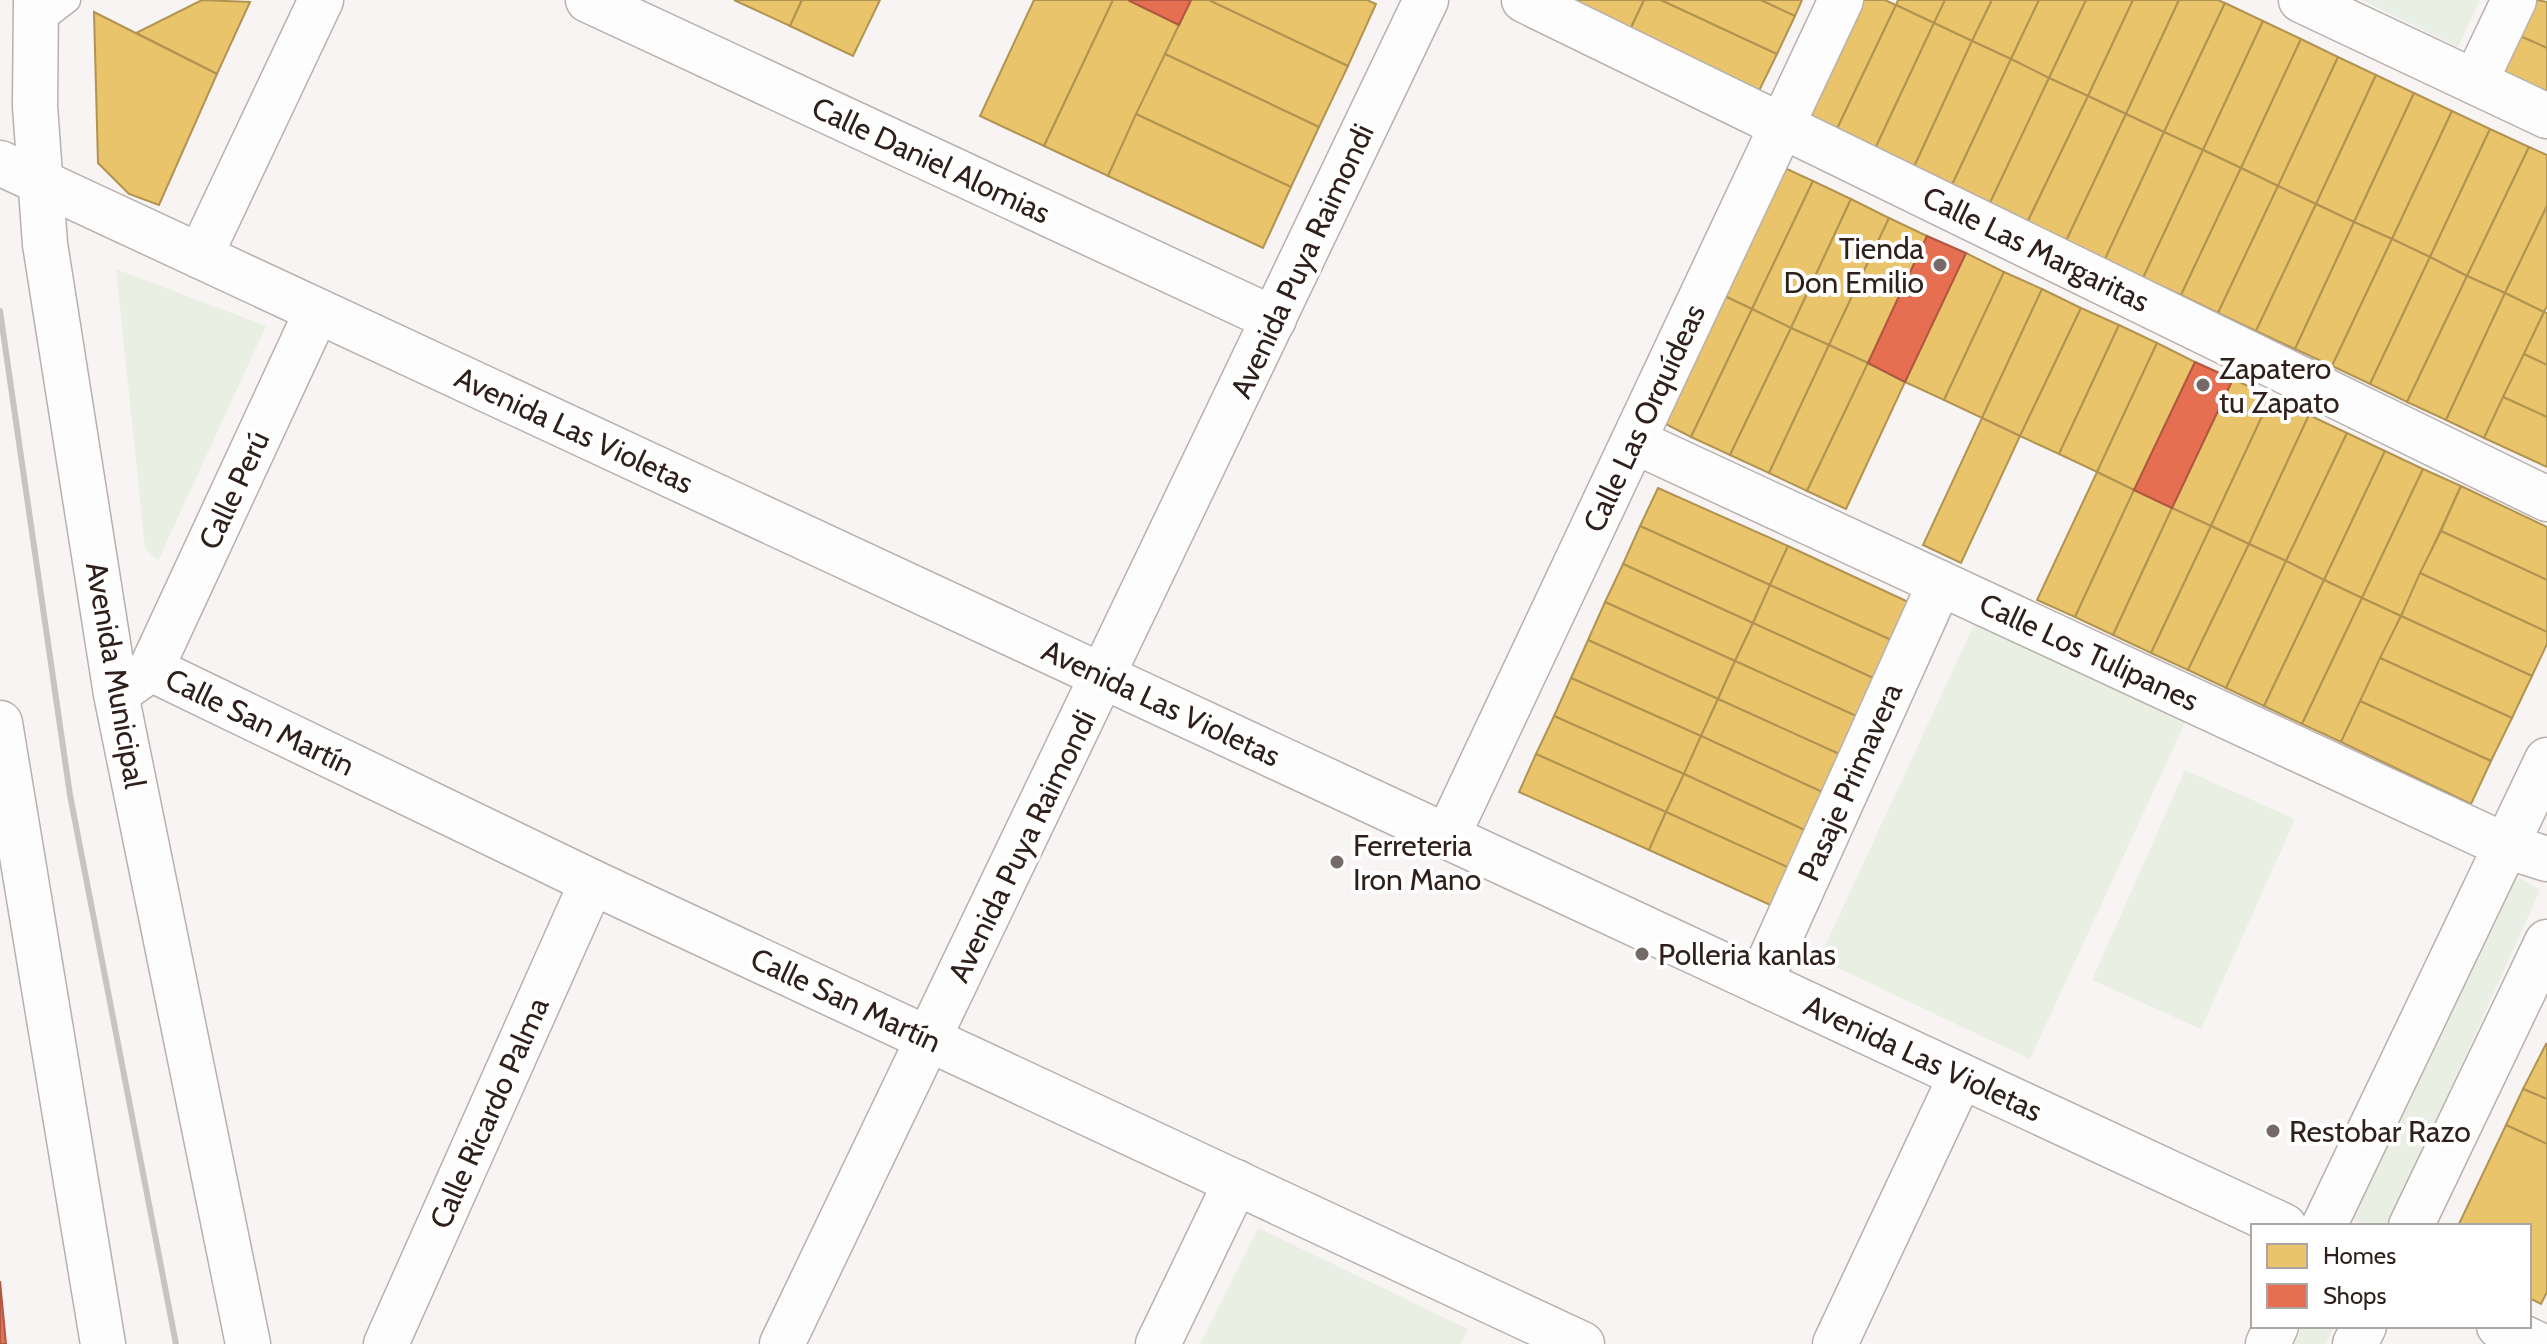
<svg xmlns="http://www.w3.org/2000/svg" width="2547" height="1344" font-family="Cabin,sans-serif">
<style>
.green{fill:#e9efe3}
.homes{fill:#e9c46a;stroke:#b19352;stroke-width:2}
.shops{fill:#e76f51;stroke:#b05741;stroke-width:2}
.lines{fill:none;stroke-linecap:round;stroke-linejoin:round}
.lane-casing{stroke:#b8b0ad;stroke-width:27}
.street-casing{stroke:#b8b0ad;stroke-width:47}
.secondary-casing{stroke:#b8b0ad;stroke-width:47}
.lane{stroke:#fefdfd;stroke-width:24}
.street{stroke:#fefdfd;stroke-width:44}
.secondary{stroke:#fefdfd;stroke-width:44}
.rail{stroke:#c7c4c3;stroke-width:6}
.poi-dot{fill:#756a67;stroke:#fff;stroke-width:3}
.labels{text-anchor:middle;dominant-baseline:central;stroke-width:8;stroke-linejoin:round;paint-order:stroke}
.street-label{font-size:30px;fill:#2f201b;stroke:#fff}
.poi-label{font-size:30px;fill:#2f201b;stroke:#fff;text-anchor:start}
</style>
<rect width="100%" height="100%" fill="#f8f4f3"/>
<!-- green -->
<g class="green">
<path d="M 2361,0 L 2480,0 L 2458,47 Z"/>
<path d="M 116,269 L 266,326 L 158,561 L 145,548 Z"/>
<path d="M 1979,614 L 2190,712 L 2030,1059 L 1819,959 Z"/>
<path d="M 2185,770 L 2295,819 L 2201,1029 L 2092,980 Z"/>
<path d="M 2513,874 L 2540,890 L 2389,1226 L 2369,1226 L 2351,1219 Z"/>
<path d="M 1258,1228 L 1468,1329 L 1461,1344 L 1200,1344 Z"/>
<path d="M 2302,1326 L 2335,1326 L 2326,1344 L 2294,1344 Z"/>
</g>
<!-- homes -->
<g class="homes">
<path d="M 202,0 L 250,2 L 217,74 L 136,33 Z"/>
<path d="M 734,0 L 802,0 L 790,26 Z"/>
<path d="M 802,0 L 880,0 L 853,56 L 790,26 Z"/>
<path d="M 1034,0 L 1113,0 L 1044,146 L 980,116 Z"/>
<path d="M 1113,0 L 1128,0 L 1179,25 L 1108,176 L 1044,146 Z"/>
<path d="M 1191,0 L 1209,0 L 1348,66 L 1319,127 L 1165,54 Z"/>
<path d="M 1209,0 L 1367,0 L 1376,4 L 1348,66 Z"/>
<path d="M 1562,0 L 1644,0 L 1629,32 Z"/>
<path d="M 1644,0 L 1661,0 L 1777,54 L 1758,93 L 1629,32 Z"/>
<path d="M 1661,0 L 1761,0 L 1795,16 L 1777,54 Z"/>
<path d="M 1761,0 L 1802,0 L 1795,16 Z"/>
<path d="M 1851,0 L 1885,0 L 1896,5 L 1835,133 L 1797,114 Z"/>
<path d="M 1898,0 L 1945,0 L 1934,23 L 1896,5 Z"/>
<path d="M 1945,0 L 1992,0 L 1972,41 L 1934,23 Z"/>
<path d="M 1992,0 L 2039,0 L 2011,59 L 1972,41 Z"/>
<path d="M 2039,0 L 2086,0 L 2049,78 L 2011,59 Z"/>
<path d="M 2086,0 L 2133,0 L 2088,96 L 2049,78 Z"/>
<path d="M 2133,0 L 2179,0 L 2126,114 L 2088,96 Z"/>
<path d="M 2179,0 L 2218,0 L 2225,3 L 2164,132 L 2126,114 Z"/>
<path d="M 2537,0 L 2547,2 L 2547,48 L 2520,36 Z"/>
<path d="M 2225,3 L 2263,21 L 2203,150 L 2164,132 Z"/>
<path d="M 1896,5 L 1934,23 L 1874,151 L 1835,133 Z"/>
<path d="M 94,12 L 217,74 L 159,205 L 129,194 L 98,163 Z"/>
<path d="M 2263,21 L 2301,39 L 2241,168 L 2203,150 Z"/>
<path d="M 1934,23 L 1972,41 L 1913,169 L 1874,151 Z"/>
<path d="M 2520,36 L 2547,48 L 2547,95 L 2502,74 Z"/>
<path d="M 2301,39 L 2338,57 L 2278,186 L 2241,168 Z"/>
<path d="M 1972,41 L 2011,59 L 1951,187 L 1913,169 Z"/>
<path d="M 1165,54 L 1319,127 L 1291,187 L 1136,114 Z"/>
<path d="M 2338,57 L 2376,75 L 2316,204 L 2278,186 Z"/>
<path d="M 2011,59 L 2049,78 L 1989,205 L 1951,187 Z"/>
<path d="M 2376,75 L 2414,93 L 2354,222 L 2316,204 Z"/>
<path d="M 2049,78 L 2088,96 L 2027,223 L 1989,205 Z"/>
<path d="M 2414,93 L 2452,111 L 2392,239 L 2354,222 Z"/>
<path d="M 2088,96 L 2126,114 L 2066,241 L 2027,223 Z"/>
<path d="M 2452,111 L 2490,129 L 2430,257 L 2392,239 Z"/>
<path d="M 1136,114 L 1291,187 L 1263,248 L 1108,176 Z"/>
<path d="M 2126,114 L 2164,132 L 2105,259 L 2066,241 Z"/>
<path d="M 2490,129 L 2529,147 L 2467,276 L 2430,257 Z"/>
<path d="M 2164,132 L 2203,150 L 2143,278 L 2105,259 Z"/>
<path d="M 2529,147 L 2547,155 L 2547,206 L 2505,293 L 2467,276 Z"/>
<path d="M 2203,150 L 2241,168 L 2181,295 L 2143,278 Z"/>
<path d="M 1774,163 L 1813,181 L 1752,309 L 1714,291 Z"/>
<path d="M 2241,168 L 2278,186 L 2218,313 L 2181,295 Z"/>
<path d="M 1813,181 L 1851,199 L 1791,328 L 1752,309 Z"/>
<path d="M 2278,186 L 2316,204 L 2256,331 L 2218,313 Z"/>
<path d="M 1851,199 L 1889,218 L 1829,345 L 1791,328 Z"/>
<path d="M 2316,204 L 2354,222 L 2295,349 L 2256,331 Z"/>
<path d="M 2547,206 L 2547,306 L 2544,312 L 2505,293 Z"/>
<path d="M 1889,218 L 1927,236 L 1868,363 L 1829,345 Z"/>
<path d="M 2354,222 L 2392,239 L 2332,366 L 2295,349 Z"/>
<path d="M 2392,239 L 2430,257 L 2370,384 L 2332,366 Z"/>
<path d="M 1966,253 L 2004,272 L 1944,400 L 1905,382 Z"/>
<path d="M 2430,257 L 2467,276 L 2407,402 L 2370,384 Z"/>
<path d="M 2004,272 L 2042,289 L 1982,418 L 1944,400 Z"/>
<path d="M 2467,276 L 2505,293 L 2446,420 L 2407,402 Z"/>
<path d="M 2042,289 L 2081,308 L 2020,436 L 1982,418 Z"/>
<path d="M 1714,291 L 1752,309 L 1691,437 L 1654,418 Z"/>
<path d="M 2505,293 L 2544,312 L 2484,438 L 2446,420 Z"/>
<path d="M 2081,308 L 2119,325 L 2059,454 L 2020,436 Z"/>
<path d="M 1752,309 L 1791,328 L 1730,455 L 1691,437 Z"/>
<path d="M 2544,312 L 2547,313 L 2547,365 L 2524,354 Z"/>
<path d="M 2119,325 L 2157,343 L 2097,472 L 2059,454 Z"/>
<path d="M 1791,328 L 1829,345 L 1769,473 L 1730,455 Z"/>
<path d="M 2157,343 L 2195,362 L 2134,490 L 2097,472 Z"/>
<path d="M 1829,345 L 1868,363 L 1807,491 L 1769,473 Z"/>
<path d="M 2524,354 L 2547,365 L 2547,417 L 2503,397 Z"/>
<path d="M 1868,363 L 1905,382 L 1846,509 L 1807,491 Z"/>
<path d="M 2233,379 L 2271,397 L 2211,526 L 2172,508 Z"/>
<path d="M 2271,397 L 2309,415 L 2249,544 L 2211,526 Z"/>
<path d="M 2503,397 L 2547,417 L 2547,467 L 2484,438 Z"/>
<path d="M 2309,415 L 2347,433 L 2286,561 L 2249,544 Z"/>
<path d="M 1982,418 L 2020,436 L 1961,563 L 1923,545 Z"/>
<path d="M 2347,433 L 2385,451 L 2324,580 L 2286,561 Z"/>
<path d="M 2385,451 L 2423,469 L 2362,598 L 2324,580 Z"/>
<path d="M 2423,469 L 2461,486 L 2401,616 L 2362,598 Z"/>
<path d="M 2097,472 L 2134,490 L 2075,617 L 2037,600 Z"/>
<path d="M 2461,486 L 2547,527 L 2547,580 L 2441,531 Z"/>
<path d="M 1658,488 L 1788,546 L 1770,585 L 1640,526 Z"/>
<path d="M 2134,490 L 2172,508 L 2113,635 L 2075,617 Z"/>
<path d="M 2172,508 L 2211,526 L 2151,653 L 2113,635 Z"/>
<path d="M 1640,526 L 1770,585 L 1753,623 L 1623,564 Z"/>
<path d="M 2211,526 L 2249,544 L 2188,670 L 2151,653 Z"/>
<path d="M 2441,531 L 2547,580 L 2547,632 L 2420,573 Z"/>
<path d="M 2249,544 L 2286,561 L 2226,688 L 2188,670 Z"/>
<path d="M 1788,546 L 1917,606 L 1900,644 L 1770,585 Z"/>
<path d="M 2286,561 L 2324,580 L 2264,706 L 2226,688 Z"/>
<path d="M 1623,564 L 1753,623 L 1735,661 L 1605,602 Z"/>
<path d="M 2420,573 L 2547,632 L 2547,644 L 2532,676 L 2401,616 Z"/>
<path d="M 2324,580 L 2362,598 L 2302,724 L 2264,706 Z"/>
<path d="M 1770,585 L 1900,644 L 1882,682 L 1753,623 Z"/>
<path d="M 2362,598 L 2401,616 L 2341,742 L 2302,724 Z"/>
<path d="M 1605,602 L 1735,661 L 1718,699 L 1588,640 Z"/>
<path d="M 2401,616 L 2532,676 L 2512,718 L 2380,658 Z"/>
<path d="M 1753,623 L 1882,682 L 1865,720 L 1735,661 Z"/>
<path d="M 1588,640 L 1718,699 L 1701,736 L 1571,678 Z"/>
<path d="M 2380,658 L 2512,718 L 2491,761 L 2360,701 Z"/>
<path d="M 1735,661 L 1865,720 L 1848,758 L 1718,699 Z"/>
<path d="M 1571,678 L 1701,736 L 1684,774 L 1554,716 Z"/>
<path d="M 1718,699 L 1848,758 L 1831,796 L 1701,736 Z"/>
<path d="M 2360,701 L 2491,761 L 2471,804 L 2341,742 Z"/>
<path d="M 1554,716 L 1684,774 L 1666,812 L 1536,754 Z"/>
<path d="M 1701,736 L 1831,796 L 1813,834 L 1684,774 Z"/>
<path d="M 1536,754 L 1666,812 L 1649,850 L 1519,792 Z"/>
<path d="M 1684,774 L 1813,834 L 1796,871 L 1666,812 Z"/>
<path d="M 1666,812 L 1796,871 L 1779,909 L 1649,850 Z"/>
<path d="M 2546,1044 L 2547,1045 L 2547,1099 L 2523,1089 Z"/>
<path d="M 2523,1089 L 2547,1099 L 2547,1144 L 2506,1125 Z"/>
<path d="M 2506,1125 L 2547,1144 L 2547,1292 L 2541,1304 L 2529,1298 L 2529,1226 L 2458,1226 Z"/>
</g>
<!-- shops -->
<g class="shops">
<path d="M 1128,0 L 1191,0 L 1179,25 Z"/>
<path d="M 1927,236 L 1966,253 L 1905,382 L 1868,363 Z"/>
<path d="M 2195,362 L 2233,379 L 2172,508 L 2134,490 Z"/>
<path d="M 0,1281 L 6,1344 L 0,1344 Z"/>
</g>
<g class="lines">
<defs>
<path id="lane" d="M 37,24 L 68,0"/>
<g id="street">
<path d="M 588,0 L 1274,319"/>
<path d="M 1524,0 L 2547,499"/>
<path d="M 2301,0 L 2547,116"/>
<path d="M 2475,82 L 2514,0"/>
<path d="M 200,256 L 321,0"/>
<path d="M 1634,441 L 2506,846 L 2547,859"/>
<path d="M 151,669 L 592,882 L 1582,1344"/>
<path d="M 126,687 L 151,669 L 317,311"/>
<path d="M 1447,837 L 1841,0"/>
<path d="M 1760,982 L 1940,583"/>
<path d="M 386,1344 L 592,882"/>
<path d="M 1158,1344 L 1236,1182"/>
<path d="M 1835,1344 L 1961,1076"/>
</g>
<g id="secondary">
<path d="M 36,0 L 35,106 L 45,244 L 116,694 L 248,1344"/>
<path d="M 0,163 L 2284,1226"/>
<path d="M 0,723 L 103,1344"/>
<path d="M 2324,1226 L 2547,760"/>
<path d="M 2411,1226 L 2547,942"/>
<path d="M 2499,1326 L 2537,1344"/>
<path d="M 782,1344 L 1426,0"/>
<path d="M 2268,1344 L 2276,1326"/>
<path d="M 2355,1344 L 2364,1326"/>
</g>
</defs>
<!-- lane casing -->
<use href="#lane" class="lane-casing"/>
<!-- street casing -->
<use href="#street" class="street-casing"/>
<!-- secondary casing -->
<use href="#secondary" class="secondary-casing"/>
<!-- lane -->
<use href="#lane" class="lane"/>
<!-- street -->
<use href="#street" class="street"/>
<!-- secondary -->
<use href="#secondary" class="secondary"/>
<!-- rail -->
<path class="rail" d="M 0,311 L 70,795 L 176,1344"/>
</g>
<!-- markers -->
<g class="poi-dot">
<circle cx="1940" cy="265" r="8"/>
<circle cx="2203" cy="385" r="8"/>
<circle cx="1337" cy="862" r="8"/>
<circle cx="1642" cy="954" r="8"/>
<circle cx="2273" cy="1131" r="8"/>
</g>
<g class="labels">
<!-- street labels -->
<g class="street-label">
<text transform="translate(931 160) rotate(25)">Calle Daniel Alomias</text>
<text transform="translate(2036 249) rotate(26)">Calle Las Margaritas</text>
<text transform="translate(1302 261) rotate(-65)">Avenida Puya Raimondi</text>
<text transform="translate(1644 418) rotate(-65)">Calle Las Orquídeas</text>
<text transform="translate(574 430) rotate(25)">Avenida Las Violetas</text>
<text transform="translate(234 490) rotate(-65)">Calle Perú</text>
<text transform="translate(2089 652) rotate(25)">Calle Los Tulipanes</text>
<text transform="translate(116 675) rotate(80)">Avenida Municipal</text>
<text transform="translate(1161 703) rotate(25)">Avenida Las Violetas</text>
<text transform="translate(260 722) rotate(26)">Calle San Martín</text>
<text transform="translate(1850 782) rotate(-66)">Pasaje Primavera</text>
<text transform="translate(1022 846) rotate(-64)">Avenida Puya Raimondi</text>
<text transform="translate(846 1000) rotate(25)">Calle San Martín</text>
<text transform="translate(1923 1058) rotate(25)">Avenida Las Violetas</text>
<text transform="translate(489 1113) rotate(-66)">Calle Ricardo Palma</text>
</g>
<!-- poi labels -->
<g class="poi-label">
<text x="1924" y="248" text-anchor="end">Tienda<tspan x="1924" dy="34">Don Emilio</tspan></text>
<text x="2219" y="368">Zapatero<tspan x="2219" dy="34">tu Zapato</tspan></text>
<text x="1353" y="845">Ferreteria<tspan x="1353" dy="34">Iron Mano</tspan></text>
<text x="1658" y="954">Polleria kanlas</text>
<text x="2289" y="1131">Restobar Razo</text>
</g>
</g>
<!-- legend -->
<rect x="2251" y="1224" width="280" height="104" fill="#ffffff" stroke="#aca6a4" stroke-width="2"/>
<rect x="2267" y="1244" width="40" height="24" fill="#e9c46a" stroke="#aca6a4" stroke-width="2"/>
<text x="2323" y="1264" font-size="24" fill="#2f201b">Homes</text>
<rect x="2267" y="1284" width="40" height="24" fill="#e76f51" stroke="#aca6a4" stroke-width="2"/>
<text x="2323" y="1304" font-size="24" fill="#2f201b">Shops</text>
</svg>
